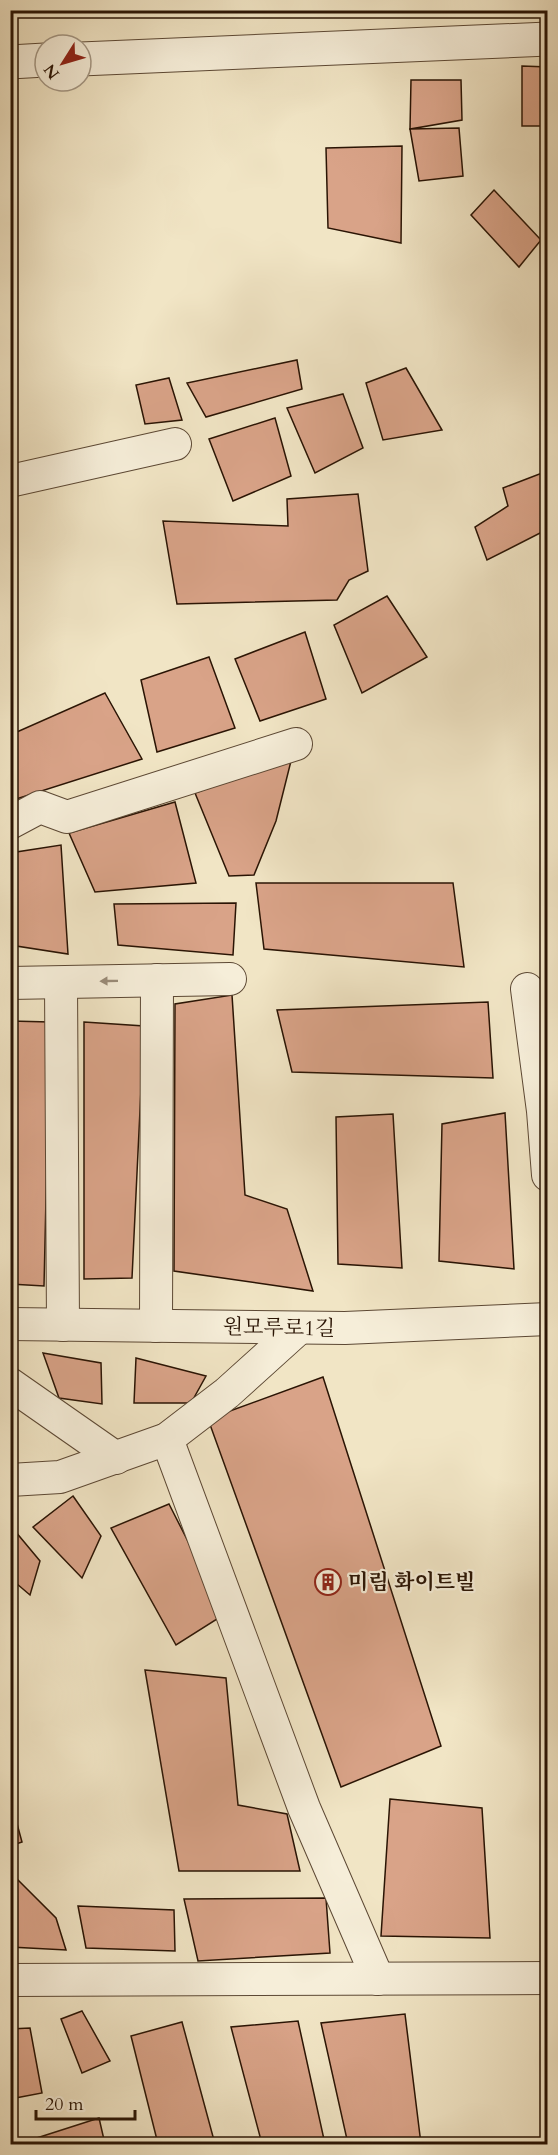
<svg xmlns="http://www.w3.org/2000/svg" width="558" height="2155" font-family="Cardo,'Noto Serif KR',serif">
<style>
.building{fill:#d9a388;stroke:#2a1404;stroke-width:1.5}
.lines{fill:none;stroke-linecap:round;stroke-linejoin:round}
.minor-casing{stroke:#5c4834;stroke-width:34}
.tertiary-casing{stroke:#5c4834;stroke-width:35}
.minor{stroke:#f6eed9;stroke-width:32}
.tertiary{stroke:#f6eed9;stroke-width:33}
.oneway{fill:#9a8c79}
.labels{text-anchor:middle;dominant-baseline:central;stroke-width:4.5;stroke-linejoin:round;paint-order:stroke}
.street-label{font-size:21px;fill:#2a1404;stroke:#f6eed9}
.poi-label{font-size:21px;font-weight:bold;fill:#2a1404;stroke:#f6eed9;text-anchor:start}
</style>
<rect width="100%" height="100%" fill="#f1e5c5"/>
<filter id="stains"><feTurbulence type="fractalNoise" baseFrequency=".00333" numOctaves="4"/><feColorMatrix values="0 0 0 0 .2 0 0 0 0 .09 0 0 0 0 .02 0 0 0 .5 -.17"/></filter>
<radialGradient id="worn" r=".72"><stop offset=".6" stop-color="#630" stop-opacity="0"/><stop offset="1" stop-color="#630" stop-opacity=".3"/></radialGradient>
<!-- building -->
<g class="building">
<path d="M 522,66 L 548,67 L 548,126 L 522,126 Z"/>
<path d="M 411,80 L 461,80 L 462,120 L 410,129 Z"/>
<path d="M 459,128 L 463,176 L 419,181 L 410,129 Z"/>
<path d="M 402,146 L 401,243 L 328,228 L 326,148 Z"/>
<path d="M 494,190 L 541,240 L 519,267 L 471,215 Z"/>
<path d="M 297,360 L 302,389 L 206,417 L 187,383 Z"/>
<path d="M 406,368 L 442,430 L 383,440 L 366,383 Z"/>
<path d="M 169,378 L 182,420 L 145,424 L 136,385 Z"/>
<path d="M 343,394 L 363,448 L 315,473 L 287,408 Z"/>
<path d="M 275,418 L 291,476 L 233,501 L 209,439 Z"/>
<path d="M 542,473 L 548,505 L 548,529 L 487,560 L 475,527 L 508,506 L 503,488 Z"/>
<path d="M 358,494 L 368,571 L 349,580 L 337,600 L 177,604 L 163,521 L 288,526 L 287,499 Z"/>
<path d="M 387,596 L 427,657 L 362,693 L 334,625 Z"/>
<path d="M 305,632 L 326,699 L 260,721 L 235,659 Z"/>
<path d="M 209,657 L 235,728 L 157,752 L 141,680 Z"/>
<path d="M 105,693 L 142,759 L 10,801 L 10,735 Z"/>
<path d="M 292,757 L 276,821 L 254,875 L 229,876 L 195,793 Z"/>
<path d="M 175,802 L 196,883 L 95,892 L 69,833 Z"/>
<path d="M 61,845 L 68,954 L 10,945 L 10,853 Z"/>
<path d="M 256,883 L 453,883 L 464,967 L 264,949 Z"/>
<path d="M 236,903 L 233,955 L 118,945 L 114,904 Z"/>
<path d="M 232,995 L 245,1195 L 287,1209 L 313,1291 L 174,1271 L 175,1004 Z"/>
<path d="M 488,1002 L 493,1078 L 292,1072 L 277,1010 Z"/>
<path d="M 10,1021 L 50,1022 L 44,1286 L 10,1284 Z"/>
<path d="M 84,1022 L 144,1026 L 132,1278 L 84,1279 Z"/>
<path d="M 505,1113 L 514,1269 L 439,1261 L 442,1124 Z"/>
<path d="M 393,1114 L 402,1268 L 338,1264 L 336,1117 Z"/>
<path d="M 43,1353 L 101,1363 L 102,1404 L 59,1398 Z"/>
<path d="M 136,1358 L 206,1376 L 191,1403 L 134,1403 Z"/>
<path d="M 323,1377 L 441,1746 L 341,1787 L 208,1419 Z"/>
<path d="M 73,1496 L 101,1536 L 82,1578 L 33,1527 Z"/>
<path d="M 169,1504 L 225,1614 L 176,1645 L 111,1528 Z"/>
<path d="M 10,1525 L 40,1561 L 30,1595 L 10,1578 Z"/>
<path d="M 145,1670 L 226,1678 L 238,1805 L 287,1814 L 300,1871 L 179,1871 Z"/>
<path d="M 10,1798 L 22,1842 L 10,1846 Z"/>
<path d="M 390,1799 L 482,1808 L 490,1938 L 381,1936 Z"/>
<path d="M 15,1877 L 56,1918 L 66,1950 L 10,1947 L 10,1878 Z"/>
<path d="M 326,1898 L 330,1953 L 198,1961 L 184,1899 Z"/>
<path d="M 78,1906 L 174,1910 L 175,1951 L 86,1948 Z"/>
<path d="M 82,2011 L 110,2061 L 82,2073 L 61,2019 Z"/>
<path d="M 405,2014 L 421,2144 L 348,2144 L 321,2023 Z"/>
<path d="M 298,2021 L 325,2144 L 262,2144 L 231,2027 Z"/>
<path d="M 182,2022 L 215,2144 L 158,2144 L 131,2036 Z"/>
<path d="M 30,2028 L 42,2093 L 10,2099 L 10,2029 Z"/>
<path d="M 99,2118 L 105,2144 L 18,2144 Z"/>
</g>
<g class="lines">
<defs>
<g id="minor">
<path d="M 10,481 L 175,444"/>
<path d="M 10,823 L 40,807 L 67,817 L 296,744"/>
<path d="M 10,983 L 230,979"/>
<path d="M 61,983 L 63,1325"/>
<path d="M 527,989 L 543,1111 L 548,1175"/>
<path d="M 10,1324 L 345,1328 L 548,1319"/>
<path d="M 156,1326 L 157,980"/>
<path d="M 10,1384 L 116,1458"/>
<path d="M 167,1439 L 304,1808 L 378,1979"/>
<path d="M 10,1480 L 60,1477 L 167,1439 L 227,1393 L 299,1328"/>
<path d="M 10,1980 L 548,1978"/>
</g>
<g id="tertiary">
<path d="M 81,59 L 548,39"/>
<path d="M 10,62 L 45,60"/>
</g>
</defs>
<!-- minor casing -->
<use href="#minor" class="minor-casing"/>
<!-- tertiary casing -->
<use href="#tertiary" class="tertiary-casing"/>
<!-- minor -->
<use href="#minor" class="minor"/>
<!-- tertiary -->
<use href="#tertiary" class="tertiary"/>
</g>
<!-- one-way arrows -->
<defs><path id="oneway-solid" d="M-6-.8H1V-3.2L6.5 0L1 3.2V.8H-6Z" transform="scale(1.5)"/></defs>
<use class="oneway" href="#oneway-solid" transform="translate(109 981) rotate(179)"/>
<!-- icons -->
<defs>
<symbol id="building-ring" viewBox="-11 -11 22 22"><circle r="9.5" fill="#f6eed9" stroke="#8f2418" stroke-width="1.5"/><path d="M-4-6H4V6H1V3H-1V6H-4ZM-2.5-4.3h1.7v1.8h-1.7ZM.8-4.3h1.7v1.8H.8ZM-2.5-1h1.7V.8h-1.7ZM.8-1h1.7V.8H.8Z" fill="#8f2418"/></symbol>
</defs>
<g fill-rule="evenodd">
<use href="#building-ring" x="313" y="1567" width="30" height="30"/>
</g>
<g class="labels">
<!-- street labels -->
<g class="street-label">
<text transform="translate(279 1328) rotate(1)">원모루로1길</text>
</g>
<!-- poi labels -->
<g class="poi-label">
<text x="348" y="1582">미림 화이트빌</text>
</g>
</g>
<!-- margin -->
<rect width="558" height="2155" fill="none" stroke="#f1e5c5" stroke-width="36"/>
<rect x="12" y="12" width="534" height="2131" fill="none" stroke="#2a1404" stroke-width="3"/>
<rect x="18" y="18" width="522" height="2119" fill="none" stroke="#2a1404" stroke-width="1.5"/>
<!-- north arrow -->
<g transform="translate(63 63) rotate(233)"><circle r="28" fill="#f6eed9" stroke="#a49784" stroke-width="1.5"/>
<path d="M0-4.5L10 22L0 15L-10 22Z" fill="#8f2418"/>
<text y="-9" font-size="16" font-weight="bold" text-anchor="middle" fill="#2a1404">N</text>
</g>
<!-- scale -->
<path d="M36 2110v9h99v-9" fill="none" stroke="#2a1404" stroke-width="3"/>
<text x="45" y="2110" font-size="18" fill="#2a1404" stroke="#f6eed9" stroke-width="4.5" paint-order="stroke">20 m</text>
<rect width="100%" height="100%" filter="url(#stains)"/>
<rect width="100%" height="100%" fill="url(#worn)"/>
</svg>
